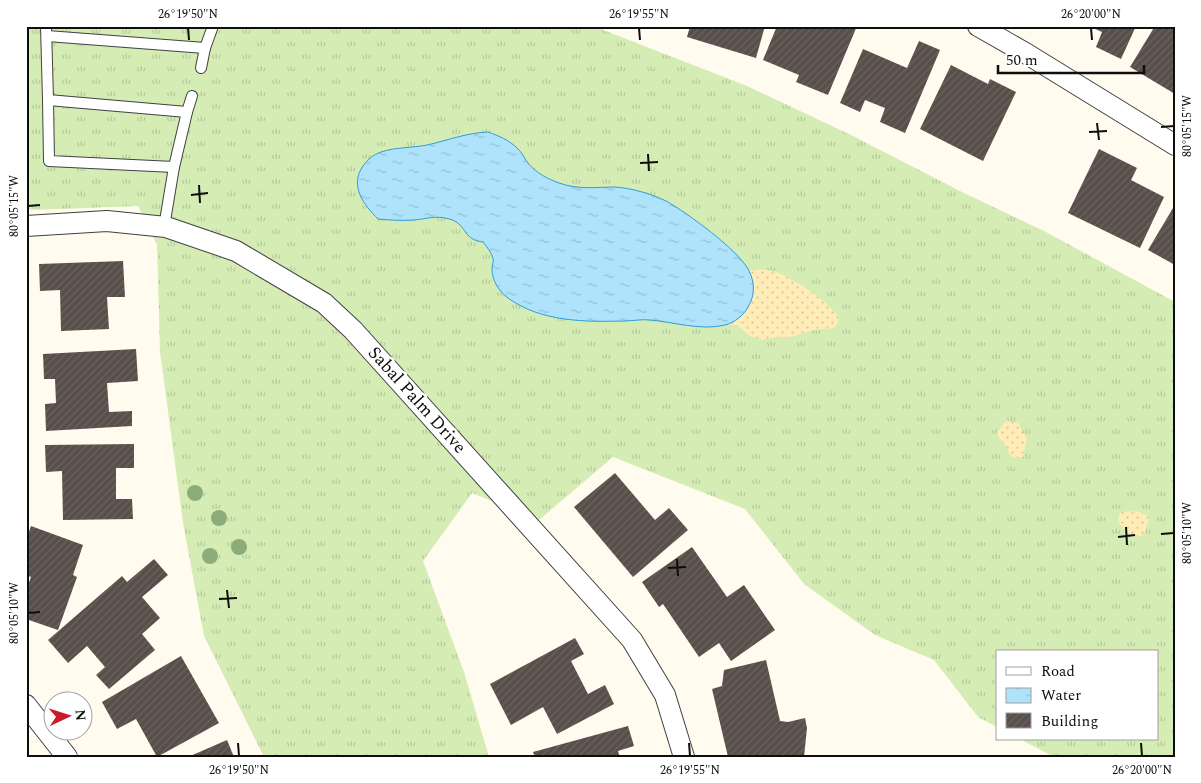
<svg xmlns="http://www.w3.org/2000/svg" width="1201" height="783" font-family="Spectral,serif">
<style>
.grass{fill:url(#grass-tufts)}
.sand{fill:url(#sand-dots)}
.water{fill:url(#water-ripples);stroke:#319cd7}
.building{fill:url(#building-hatch)}
.lines{fill:none;stroke-linecap:round;stroke-linejoin:round}
.service-casing{stroke:#414141;stroke-width:12}
.minor-casing{stroke:#414141;stroke-width:22}
.service{stroke:#fff;stroke-width:10}
.minor{stroke:#fff;stroke-width:20}
.tree{fill:#8cac79}
.ticks{fill:none;stroke:#0e0e0e;stroke-width:2}
.labels{text-anchor:middle;dominant-baseline:central;stroke-width:5;stroke-linejoin:round;paint-order:stroke}
.street-label{font-size:18px;fill:#0e0e0e;stroke:#fff}
.neatline{fill:none;stroke:#0e0e0e;stroke-width:2}
.ticks-label{font-size:12px;text-anchor:middle;fill:#0e0e0e}
</style>
<defs>
<pattern id="grass-tufts" width="24" height="20" patternUnits="userSpaceOnUse" patternTransform="scale(1.25)"><rect width="24" height="20" fill="#d5edb5"/><path d="M3 7l-1-3M5 7V3M7 7l1-3M15 17l-1-3M17 17v-4M19 17l1-3" fill="none" stroke="#b6ca9a"/></pattern>
<pattern id="sand-dots" width="8" height="8" patternUnits="userSpaceOnUse" patternTransform="scale(1.25)"><rect width="8" height="8" fill="#ffecb7"/><path d="M2 2h.1M6 6h.1" fill="none" stroke="#d9c99c" stroke-width="1.8" stroke-linecap="round"/></pattern>
<pattern id="water-ripples" width="26" height="14" patternUnits="userSpaceOnUse" patternTransform="scale(1.25)"><rect width="26" height="14" fill="#afe2fb"/><path d="M2 4q2-2 4 0t4 0M15 11q2-2 4 0t4 0" fill="none" stroke="#95c1d6"/></pattern>
<pattern id="building-hatch" width="6" height="6" patternUnits="userSpaceOnUse" patternTransform="scale(1.25)"><rect width="6" height="6" fill="#584e4a"/><path d="M-1 1l2-2M0 6l6-6M5 7l2-2" fill="none" stroke="#6b6360"/></pattern>
</defs>
<rect width="100%" height="100%" fill="#fffbef"/>
<!-- grass -->
<path class="grass" d="M 26,26 L 593,26 L 747,86 L 853,136 L 962,192 L 1044,231 L 1175,302 L 1175,757 L 1054,757 L 1020,739 L 1157,739 L 1157,652 L 997,652 L 997,727 L 978,717 L 934,660 L 875,635 L 804,584 L 745,509 L 613,457 L 539,520 L 472,493 L 423,561 L 464,672 L 489,757 L 264,757 L 204,636 L 183,523 L 160,352 L 157,245 L 138,206 L 32,210 L 26,209 Z"/>
<!-- sand -->
<g class="sand">
<path d="M 749,270 C 757,270 765,269 773,271 C 787,274 834,304 838,318 C 839,322 836,325 834,328 L 814,330 L 791,337 L 777,337 L 762,340 L 750,336 L 737,325 L 726,325 L 746,312 L 753,285 Z"/>
<path d="M 1007,421 L 1018,423 L 1027,439 L 1023,457 L 1012,457 C 1008,453 1008,448 1004,443 C 1001,439 999,439 997,433 L 1003,424 Z"/>
<path d="M 1137,511 L 1147,515 L 1149,518 L 1145,533 L 1141,536 L 1128,533 L 1118,522 L 1119,515 L 1121,512 Z"/>
</g>
<!-- water -->
<path class="water" d="M 488,132 C 499,136 509,140 517,148 C 522,152 524,158 528,163 C 536,173 548,179 559,183 C 578,190 597,187 615,187 C 631,188 652,194 666,201 C 686,212 740,251 749,271 C 755,282 755,296 748,307 C 744,315 734,323 725,325 C 701,331 674,322 650,320 C 642,319 632,321 624,321 C 585,322 541,322 508,298 C 499,291 492,281 492,269 C 492,265 494,262 493,258 C 491,252 487,247 483,242 C 462,240 467,223 449,219 C 437,215 426,219 414,220 C 402,221 390,220 378,219 C 364,205 349,186 363,166 C 368,159 373,155 381,152 C 396,147 412,148 427,145 C 449,140 466,133 488,132 Z"/>
<!-- building -->
<g class="building">
<path d="M 690,26 L 765,26 L 756,58 L 687,37 Z"/>
<path d="M 777,26 L 857,26 L 828,95 L 796,82 L 799,75 L 763,60 Z"/>
<path d="M 1089,26 L 1136,26 L 1121,59 L 1096,47 L 1102,32 Z"/>
<path d="M 1155,26 L 1175,26 L 1175,94 L 1130,67 Z"/>
<path d="M 919,41 L 940,50 L 905,133 L 880,122 L 885,108 L 865,100 L 860,112 L 840,103 L 863,49 L 907,68 Z"/>
<path d="M 951,65 L 988,84 L 990,79 L 1016,92 L 983,161 L 920,129 Z"/>
<path d="M 1099,149 L 1137,168 L 1131,180 L 1164,197 L 1140,248 L 1068,213 Z"/>
<path d="M 1173,208 L 1175,210 L 1175,265 L 1148,250 Z"/>
<path d="M 123,261 L 125,297 L 107,297 L 109,329 L 61,331 L 60,290 L 40,291 L 39,264 Z"/>
<path d="M 136,349 L 138,381 L 107,383 L 109,412 L 132,411 L 132,426 L 46,431 L 45,404 L 56,403 L 55,379 L 44,379 L 43,354 Z"/>
<path d="M 134,444 L 134,468 L 116,468 L 116,499 L 132,499 L 133,519 L 63,520 L 62,471 L 46,472 L 45,445 Z"/>
<path d="M 615,473 L 655,520 L 669,508 L 688,530 L 633,577 L 574,507 Z"/>
<path d="M 31,526 L 83,545 L 73,575 L 77,577 L 58,630 L 26,619 L 26,591 L 31,577 L 26,575 L 26,541 Z"/>
<path d="M 692,547 L 727,597 L 744,585 L 775,630 L 731,661 L 719,643 L 699,657 L 663,604 L 659,607 L 642,582 Z"/>
<path d="M 154,559 L 168,575 L 142,597 L 160,618 L 142,634 L 155,650 L 109,689 L 96,675 L 105,667 L 87,646 L 68,663 L 48,640 L 122,576 L 127,582 Z"/>
<path d="M 575,638 L 584,654 L 571,661 L 588,694 L 605,685 L 614,704 L 557,734 L 543,707 L 511,725 L 490,684 Z"/>
<path d="M 181,656 L 219,723 L 157,757 L 136,719 L 117,729 L 102,702 Z"/>
<path d="M 766,660 L 780,721 L 788,722 L 805,718 L 807,728 L 804,757 L 728,757 L 712,689 L 722,686 L 724,670 Z"/>
<path d="M 628,726 L 634,746 L 618,751 L 620,757 L 535,757 L 533,752 Z"/>
<path d="M 227,740 L 234,757 L 188,757 Z"/>
</g>
<g class="lines">
<defs>
<g id="service">
<path d="M 46,26 L 48,100 L 187,112 L 174,167 L 164,227"/>
<path d="M 47,36 L 205,48 L 213,26"/>
<path d="M 201,68 L 205,48"/>
<path d="M 48,100 L 49,161 L 174,167"/>
<path d="M 187,112 L 192,96"/>
</g>
<g id="minor">
<path d="M 978,26 L 1027,54 L 1175,145"/>
<path d="M 26,226 L 107,221 L 166,227 L 236,251 L 324,303 L 353,330 L 632,640 L 665,695 L 684,757"/>
<path d="M 26,705 L 67,757"/>
</g>
</defs>
<!-- service casing -->
<use href="#service" class="service-casing"/>
<!-- minor casing -->
<use href="#minor" class="minor-casing"/>
<!-- service -->
<use href="#service" class="service"/>
<!-- minor -->
<use href="#minor" class="minor"/>
</g>
<!-- trees -->
<g class="tree">
<circle cx="195" cy="493" r="8"/>
<circle cx="219" cy="518" r="8"/>
<circle cx="239" cy="547" r="8"/>
<circle cx="210" cy="556" r="8"/>
</g>
<!-- ticks -->
<path class="ticks" d="M 188,28 L 189,40M 639,28 L 640,40M 1091,28 L 1092,40M 1097,123 L 1099,140M 1161,127 L 1174,126M 1089,132 L 1107,131M 648,154 L 649,171M 640,163 L 658,162M 199,185 L 200,203M 191,195 L 208,193M 28,206 L 40,205M 1126,527 L 1127,545M 1161,534 L 1174,533M 1118,537 L 1135,535M 677,559 L 678,576M 668,568 L 686,567M 227,590 L 229,608M 219,599 L 237,598M 28,613 L 40,612M 238,743 L 239,756M 689,743 L 690,756M 1141,743 L 1142,756"/>
<g class="labels">
<!-- street labels -->
<g class="street-label">
<text transform="translate(417 400) rotate(48)">Sabal Palm Drive</text>
</g>
</g>
<!-- border -->
<rect width="1201" height="783" fill="none" stroke="#ffffff" stroke-width="55"/>
<!-- legend -->
<rect x="996" y="650" width="162" height="90" fill="#ffffff" stroke="#9f9f9f"/>
<rect x="1006" y="667" width="25" height="8" fill="#ffffff" stroke="#9f9f9f"/>
<text x="1041" y="676" font-size="15" fill="#0e0e0e">Road</text>
<rect x="1006" y="688" width="25" height="15" fill="url(#water-ripples)" stroke="#9f9f9f"/>
<text x="1041" y="700" font-size="15" fill="#0e0e0e">Water</text>
<rect x="1006" y="713" width="25" height="15" fill="url(#building-hatch)" stroke="#9f9f9f"/>
<text x="1041" y="726" font-size="15" fill="#0e0e0e">Building</text>
<!-- north arrow -->
<g transform="translate(68 716) rotate(86)"><circle r="24" fill="#ffffff" stroke="#9f9f9f"/>
<path d="M0-4L9 19L0 12L-9 19Z" fill="#c91b2b"/>
<text y="-8" font-size="14" font-weight="bold" text-anchor="middle" fill="#0e0e0e">N</text>
</g>
<!-- scale -->
<path d="M998 65v8h146v-8" fill="none" stroke="#0e0e0e" stroke-width="2.5"/>
<text x="1006" y="65" font-size="15" fill="#0e0e0e" stroke="#ffffff" stroke-width="4" paint-order="stroke">50 m</text>
<rect x="28" y="28" width="1146" height="728" class="neatline"/>
<g class="ticks-label">
<text x="188" y="18">26°19'50"N</text>
<text x="639" y="18">26°19'55"N</text>
<text x="1091" y="18">26°20'00"N</text>
<text transform="translate(1187 126) rotate(-90)" y="4">80°05'15"W</text>
<text transform="translate(14 206) rotate(-90)" y="4">80°05'15"W</text>
<text transform="translate(1187 533) rotate(-90)" y="4">80°05'10"W</text>
<text transform="translate(14 613) rotate(-90)" y="4">80°05'10"W</text>
<text x="239" y="774">26°19'50"N</text>
<text x="690" y="774">26°19'55"N</text>
<text x="1142" y="774">26°20'00"N</text>
</g>
</svg>
